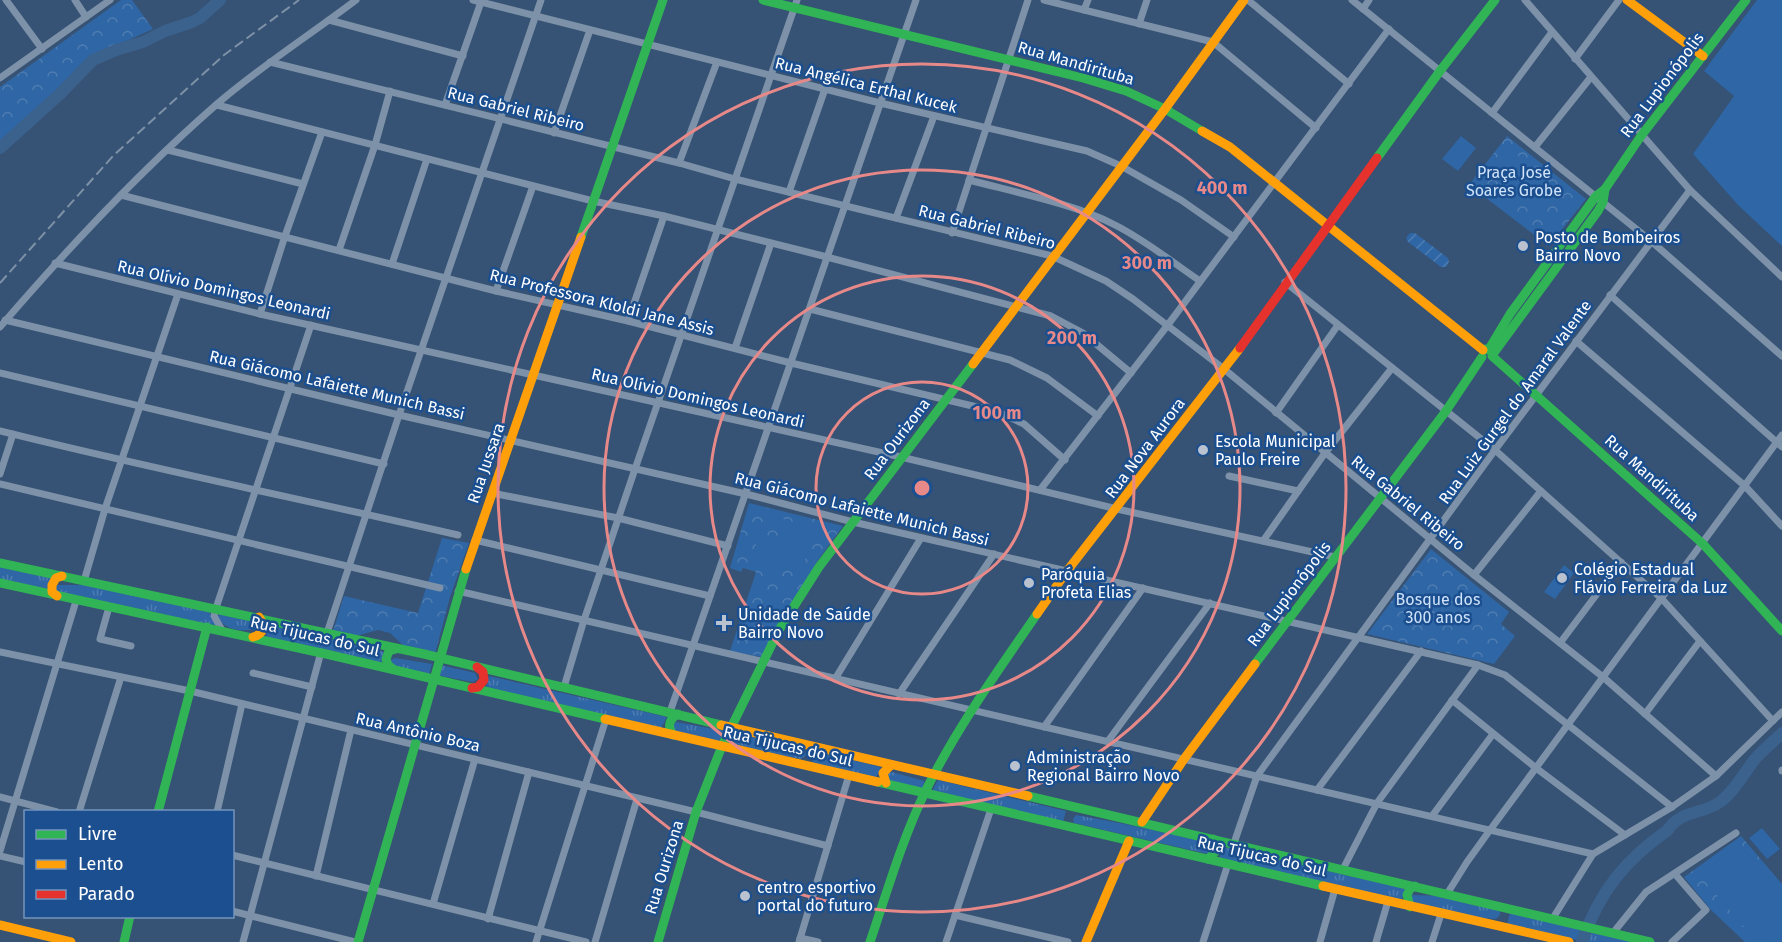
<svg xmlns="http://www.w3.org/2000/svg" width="1782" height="942" font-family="'Fira Sans',sans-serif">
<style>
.grass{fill:url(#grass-tufts)}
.park{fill:url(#park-crowns)}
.garden{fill:url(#garden-furrows)}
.pitch{fill:#2f66a5}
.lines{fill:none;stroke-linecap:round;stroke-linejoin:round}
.river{stroke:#3b618d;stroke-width:12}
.street{stroke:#7d92a8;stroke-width:7}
.fast{stroke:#30b455;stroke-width:9}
.slow{stroke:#ff9f0a;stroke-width:9}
.jam{stroke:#e5322d;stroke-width:9}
.rail{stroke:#7e92a7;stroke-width:2;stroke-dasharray:10 4.5;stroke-linecap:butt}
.ring{fill:none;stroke:#e88989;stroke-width:3}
.poi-dot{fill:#b9c2ce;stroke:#1b4f8f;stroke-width:2}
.labels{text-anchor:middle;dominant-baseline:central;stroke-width:5;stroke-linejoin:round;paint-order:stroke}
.street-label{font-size:16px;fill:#fff;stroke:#1b4f8f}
.park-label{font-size:16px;fill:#cfe3fa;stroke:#1b4f8f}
.poi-label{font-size:16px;fill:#fff;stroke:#1b4f8f;text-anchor:start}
.centre{fill:#e88989;stroke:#1b4f8f;stroke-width:3}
.ring-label{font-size:18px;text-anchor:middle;font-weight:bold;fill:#e88989;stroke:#1b4f8f;stroke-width:5;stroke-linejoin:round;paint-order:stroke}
</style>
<defs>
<pattern id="grass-tufts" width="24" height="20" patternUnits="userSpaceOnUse" patternTransform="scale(1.5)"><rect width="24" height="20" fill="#2f66a5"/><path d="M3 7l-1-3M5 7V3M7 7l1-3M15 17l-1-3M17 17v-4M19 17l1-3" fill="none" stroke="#4e7db2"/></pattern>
<pattern id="park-crowns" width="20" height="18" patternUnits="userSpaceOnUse" patternTransform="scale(1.5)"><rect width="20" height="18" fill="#2f66a5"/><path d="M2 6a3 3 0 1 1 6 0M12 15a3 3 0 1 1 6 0" fill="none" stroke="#4e7db2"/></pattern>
<pattern id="garden-furrows" width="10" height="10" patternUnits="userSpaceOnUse" patternTransform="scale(1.5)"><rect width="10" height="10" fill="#2f66a5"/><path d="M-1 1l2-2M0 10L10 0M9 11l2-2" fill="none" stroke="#4e7db2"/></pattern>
</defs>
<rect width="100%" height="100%" fill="#365274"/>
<!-- grass -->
<g class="grass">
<path d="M 0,567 L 51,578 L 47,590 L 0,579 Z"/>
<path d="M 58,585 L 87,585 L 209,611 L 216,626 L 56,591 L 56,586 Z"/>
<path d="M 219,614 L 259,623 L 259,630 C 242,630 227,633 218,617 Z"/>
<path d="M 269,625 L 384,652 L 381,664 L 266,637 Z"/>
<path d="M 395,658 L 432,664 L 429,675 L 392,667 L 389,661 Z"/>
<path d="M 440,665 L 475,673 L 478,679 L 473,682 L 436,675 Z"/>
<path d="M 489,676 L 667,717 L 661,728 L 486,688 Z"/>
<path d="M 676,722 L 725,731 L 719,742 L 674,732 L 672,726 Z"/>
<path d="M 738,734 L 804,749 L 806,755 L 801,759 L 735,746 L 733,739 Z"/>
<path d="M 815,751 L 881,767 L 876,778 L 812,763 Z"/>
<path d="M 892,772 L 924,781 L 923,789 L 886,781 L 886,776 L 888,773 Z"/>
<path d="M 938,780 L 1066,811 L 1063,822 L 932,791 Z"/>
<path d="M 1076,815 L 1125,824 L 1211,843 L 1213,849 L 1208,854 L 1074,823 L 1073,819 Z"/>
<path d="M 1223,847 L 1407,889 L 1401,900 L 1219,858 Z"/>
<path d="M 1412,895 L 1441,896 L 1500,911 L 1500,915 L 1496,919 L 1469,917 L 1412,904 L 1410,896 Z"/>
<path d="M 1510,913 L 1632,942 L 1585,942 L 1507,924 Z"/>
</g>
<!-- park -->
<g class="park">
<path d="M 121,0 L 132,0 L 153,29 L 91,57 L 55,93 L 0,142 L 0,87 Z"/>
<path d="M 1507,136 L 1586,199 L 1549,246 L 1469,185 Z"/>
<path d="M 749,503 L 843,526 L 818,560 L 761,657 L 730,651 L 756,572 L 743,568 L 741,572 L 730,568 Z"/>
<path d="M 442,538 L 469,543 L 450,597 L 435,654 L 404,646 L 390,633 L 378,630 L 356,636 L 333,631 L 344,596 L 418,613 Z"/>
<path d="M 1431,549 L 1509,612 L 1501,624 L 1515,636 L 1494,664 L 1367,634 Z"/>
<path d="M 1741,836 L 1782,884 L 1782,942 L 1745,942 L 1711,910 L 1684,877 Z"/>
</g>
<!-- garden -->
<path class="garden" d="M 1410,233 L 1415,233 L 1448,258 L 1449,262 L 1446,267 L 1441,267 L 1408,242 L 1406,238 Z"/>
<!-- pitch -->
<g class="pitch">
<path d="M 1757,0 L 1782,0 L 1782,246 L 1738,205 L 1693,154 L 1734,96 L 1704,71 Z"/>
<path d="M 1461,136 L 1476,148 L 1458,171 L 1442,159 Z"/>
<path d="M 1507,146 L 1519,157 L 1505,171 L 1493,162 Z"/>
<path d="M 1527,161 L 1544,178 L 1526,196 L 1508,178 Z"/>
<path d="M 772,516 L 793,522 L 789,535 L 769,529 Z"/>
<path d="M 801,522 L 820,528 L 814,545 L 795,539 Z"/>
<path d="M 760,533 L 809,549 L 800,573 L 752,557 Z"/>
<path d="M 1564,565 L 1574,573 L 1555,599 L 1544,592 Z"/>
<path d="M 1762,828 L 1780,849 L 1767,859 L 1749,838 Z"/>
<path d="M 1739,843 L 1782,894 L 1782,936 L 1775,942 L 1757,942 L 1700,875 Z"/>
</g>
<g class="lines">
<!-- river -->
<g class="river">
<path d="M 0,148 L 60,94 L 93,60 L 116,50 L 143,42 L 165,31 L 192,22 L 200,18 L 220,0"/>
<path d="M 1582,942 C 1599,892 1625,860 1668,830 C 1680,810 1702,815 1720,802 C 1734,792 1744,773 1755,759 C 1763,750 1773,742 1782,733"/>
</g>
<!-- street -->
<g class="street">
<path d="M 6,0 L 42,49"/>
<path d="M 75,0 L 86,17"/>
<path d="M 473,0 L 880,103 L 1087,151 L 1121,166 L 1181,200 L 1234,237"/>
<path d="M 1044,0 L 1213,42 L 1316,128"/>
<path d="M 1248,0 L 1349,84"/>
<path d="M 1352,0 L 1651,241 L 1782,356"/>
<path d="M 1525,0 L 1690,190 L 1782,277"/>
<path d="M 1363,9 L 1369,0"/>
<path d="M 1084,10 L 1088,0"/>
<path d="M 329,20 L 463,56"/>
<path d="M 1139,24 L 1147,0"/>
<path d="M 1575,59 L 1619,0"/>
<path d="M 270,62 L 679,163 L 735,179 L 1052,256 L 1106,281 L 1133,299 L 1224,369 L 1474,575 L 1603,677 L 1716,776"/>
<path d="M 0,78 L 110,0"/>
<path d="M 217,105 L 593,201 L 664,216 L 827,257 L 1051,316 L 1083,333 L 1131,373"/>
<path d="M 445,105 L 481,2"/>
<path d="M 1492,113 L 1552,32"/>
<path d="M 554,133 L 590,30"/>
<path d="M 1535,147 L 1591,77"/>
<path d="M 168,150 L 303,184"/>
<path d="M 679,163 L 717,62"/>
<path d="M 969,180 C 1014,192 1075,204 1115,225 C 1145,240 1172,262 1200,281"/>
<path d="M 789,192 L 825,89"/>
<path d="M 121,195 L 496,291 L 628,321 L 791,363 L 998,412 L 1024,424 L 1065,460"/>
<path d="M 896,218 L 934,116"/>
<path d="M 952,233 L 1028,0"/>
<path d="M 339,250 L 375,145 L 390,91"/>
<path d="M 55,263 L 260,314 L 901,457 L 1117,509 L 1335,557"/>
<path d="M 392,264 L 427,159"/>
<path d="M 1285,282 L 1495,450 L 1662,599 L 1773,721"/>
<path d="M 496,291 L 533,186"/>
<path d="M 1610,295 L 1782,447"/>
<path d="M 810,309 L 1010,360 L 1047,378 L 1098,416"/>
<path d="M 260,314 L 285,236 L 322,132"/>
<path d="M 5,320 L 399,415 L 746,494 L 853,522 L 1478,665 L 1505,675 L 1672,807"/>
<path d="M 628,321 L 664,216"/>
<path d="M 0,327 C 68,248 139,172 217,104 C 261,66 310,35 356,0"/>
<path d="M 1576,341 L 1745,486 L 1782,526"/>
<path d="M 735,348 L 771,243"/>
<path d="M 0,373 L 384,464"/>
<path d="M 1276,413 L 1338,325"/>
<path d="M 0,431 C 152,469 306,500 458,535"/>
<path d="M 0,474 L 13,434"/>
<path d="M 1229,476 L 1298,491"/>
<path d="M 0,484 L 440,588"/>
<path d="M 1040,490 L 1167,326 L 1389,29"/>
<path d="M 492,493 L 618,518 L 728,546"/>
<path d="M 475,540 L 710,596"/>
<path d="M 1263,541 L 1325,453 L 1392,368"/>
<path d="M 1474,575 L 1541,491"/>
<path d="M 84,581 L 105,509 L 178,294"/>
<path d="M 458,591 L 1593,854"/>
<path d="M 109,607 L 100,639 L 131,646"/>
<path d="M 222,630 L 214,616 L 216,608 L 311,325"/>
<path d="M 327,633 L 399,415 L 541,0"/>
<path d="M 1560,643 L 1621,562"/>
<path d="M 0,652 L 190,691 L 696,812 L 828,846"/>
<path d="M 253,673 L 312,687"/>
<path d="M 835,679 L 921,538"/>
<path d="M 564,687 L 584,620 L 635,469 L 797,0"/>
<path d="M 899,694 L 994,554"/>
<path d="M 1452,700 L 1536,768 L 1625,835"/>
<path d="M 670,712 L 916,0"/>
<path d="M 1645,714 L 1700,641"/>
<path d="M 1044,727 L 1143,588"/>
<path d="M 1108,741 L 1210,603"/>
<path d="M 1782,770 L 1782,771"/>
<path d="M 1317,790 L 1421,651"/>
<path d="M 0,797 L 57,812"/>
<path d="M 79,812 L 121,677"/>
<path d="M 217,812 L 242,704"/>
<path d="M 1432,816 L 1493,734"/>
<path d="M 1234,843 L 1257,776 L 1495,450 L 1690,190"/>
<path d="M 0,851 L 76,601"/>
<path d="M 232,855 L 586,942"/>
<path d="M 0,856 L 26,862"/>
<path d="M 1343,869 L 1377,803 L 1478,665"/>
<path d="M 316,876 L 351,730"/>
<path d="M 1447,894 L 1467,862 L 1490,830 L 1782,435"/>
<path d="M 433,904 L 475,759"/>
<path d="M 232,911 L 355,942"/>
<path d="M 955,915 L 1068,942"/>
<path d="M 1553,918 L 1593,854 L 1672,807 L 1716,776 L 1782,712"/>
<path d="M 488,919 L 529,772"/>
<path d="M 1613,933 L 1646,892 L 1736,833"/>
<path d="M 800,938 L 818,942"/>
<path d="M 243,942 L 321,652"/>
<path d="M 536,942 L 606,719"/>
<path d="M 595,942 L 637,799"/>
<path d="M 799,942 L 849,775"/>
<path d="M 946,942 L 991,809"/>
<path d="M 1203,942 L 1228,864"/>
<path d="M 1320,942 L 1335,889"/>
<path d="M 1376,942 L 1388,901"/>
<path d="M 1432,942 L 1441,914"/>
<path d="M 1672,942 L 1706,910 L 1675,874"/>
</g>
<!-- fast -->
<g class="fast">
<path d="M 763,0 L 1083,78 L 1126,91 L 1165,109 L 1202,131"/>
<path d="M 1377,158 L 1440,71 L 1495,0"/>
<path d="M 581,237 L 663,0"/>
<path d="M 1485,349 L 1492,351 L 1492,356 L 1703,544 L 1782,631"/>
<path d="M 1489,349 L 1510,314 L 1596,196 L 1605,189 L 1641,136 L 1746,0"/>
<path d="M 1493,354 L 1598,211 L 1603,202 L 1605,189"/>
<path d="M 0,563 L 424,654 L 721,725"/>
<path d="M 0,583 L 326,654 L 605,719"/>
<path d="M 1255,664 L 1446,411 L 1482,357"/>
<path d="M 393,669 L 388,665 L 386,659 L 389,651 L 396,649"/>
<path d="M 673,735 C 667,726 669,719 678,714"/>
<path d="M 878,782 L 1323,886"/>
<path d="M 1028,796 L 1650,942"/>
<path d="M 158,812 L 207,627"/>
<path d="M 1208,859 L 1218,849 L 1213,839"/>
<path d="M 1410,907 L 1407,895 L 1410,889 L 1415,886"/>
<path d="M 124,942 L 130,916"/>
<path d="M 358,942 L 466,569"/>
<path d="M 658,942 L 696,812 L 722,746 L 779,630 L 819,567 L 973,364"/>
<path d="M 870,942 C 887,892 902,840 925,792 C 956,729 997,672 1037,614"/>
</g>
<!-- slow -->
<g class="slow">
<path d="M 1627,0 L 1703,56"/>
<path d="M 1202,131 L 1230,147 L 1483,350"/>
<path d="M 973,364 L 1165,109 L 1244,0"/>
<path d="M 466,569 L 581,237"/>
<path d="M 57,596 L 52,592 L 52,585 L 56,578 L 62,576"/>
<path d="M 1037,614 L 1067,571 L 1240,348"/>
<path d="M 253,637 C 264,634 266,626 259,617"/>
<path d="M 605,719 L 878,782"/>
<path d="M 721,725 L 1028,796"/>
<path d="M 886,783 L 883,773 L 891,765"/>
<path d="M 1142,822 L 1184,759 L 1255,664"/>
<path d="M 1323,886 L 1569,942"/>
<path d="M 0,925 L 71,942"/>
<path d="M 1086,942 L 1129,841"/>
</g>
<!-- jam -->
<g class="jam">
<path d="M 1240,348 L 1377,158"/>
<path d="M 472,688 L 478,687 L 484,680 L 483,672 L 477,667"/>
</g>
<!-- rail -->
<path class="rail" d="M 0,283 L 113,156 L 224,55 L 299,0"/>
</g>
<!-- distance rings -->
<g class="ring">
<circle cx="922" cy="488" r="106"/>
<circle cx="922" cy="488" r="212"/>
<circle cx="922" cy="488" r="318"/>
<circle cx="922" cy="488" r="424"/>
</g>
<!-- markers -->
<g class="poi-dot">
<circle cx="1523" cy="246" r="6"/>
<circle cx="1203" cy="450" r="6"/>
<circle cx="1562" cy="578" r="6"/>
<circle cx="1029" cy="583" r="6"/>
<path d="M721 614h6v6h6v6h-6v6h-6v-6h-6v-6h6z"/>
<circle cx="1015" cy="766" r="6"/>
<circle cx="745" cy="896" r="6"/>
</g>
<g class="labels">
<!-- street labels -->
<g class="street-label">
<text transform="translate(1076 63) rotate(16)">Rua Mandirituba</text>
<text transform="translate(866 85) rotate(14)">Rua Angélica Erthal Kucek</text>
<text transform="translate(1662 85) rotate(-53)">Rua Lupionópolis</text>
<text transform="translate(516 109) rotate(14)">Rua Gabriel Ribeiro</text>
<text transform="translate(987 227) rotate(14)">Rua Gabriel Ribeiro</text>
<text transform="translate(224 290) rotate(13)">Rua Olívio Domingos Leonardi</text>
<text transform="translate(602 302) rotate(14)">Rua Professora Kloldi Jane Assis</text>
<text transform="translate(337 385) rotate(13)">Rua Giácomo Lafaiette Munich Bassi</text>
<text transform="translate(698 398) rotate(13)">Rua Olívio Domingos Leonardi</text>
<text transform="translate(1515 402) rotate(-54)">Rua Luiz Gurgel do Amaral Valente</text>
<text transform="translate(897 439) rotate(-53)">Rua Ourizona</text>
<text transform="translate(1145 448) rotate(-53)">Rua Nova Aurora</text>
<text transform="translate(486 463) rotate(-71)">Rua Jussara</text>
<text transform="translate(1652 478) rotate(42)">Rua Mandirituba</text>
<text transform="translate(1408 503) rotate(39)">Rua Gabriel Ribeiro</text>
<text transform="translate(862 509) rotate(14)">Rua Giácomo Lafaiette Munich Bassi</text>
<text transform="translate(1289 594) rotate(-53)">Rua Lupionópolis</text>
<text transform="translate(315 636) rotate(13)">Rua Tijucas do Sul</text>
<text transform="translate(418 732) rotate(13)">Rua Antônio Boza</text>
<text transform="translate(788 746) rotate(13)">Rua Tijucas do Sul</text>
<text transform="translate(1262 856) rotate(13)">Rua Tijucas do Sul</text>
<text transform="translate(664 867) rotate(-73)">Rua Ourizona</text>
</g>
<!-- park labels -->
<g class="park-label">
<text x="1514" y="172">Praça José<tspan x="1514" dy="18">Soares Grobe</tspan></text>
<text x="1438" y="599">Bosque dos<tspan x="1438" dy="18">300 anos</tspan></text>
</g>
<!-- poi labels -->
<g class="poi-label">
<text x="1535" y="237">Posto de Bombeiros<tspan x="1535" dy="18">Bairro Novo</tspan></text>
<text x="1215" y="441">Escola Municipal<tspan x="1215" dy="18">Paulo Freire</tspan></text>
<text x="1574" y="569">Colégio Estadual<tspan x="1574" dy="18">Flávio Ferreira da Luz</tspan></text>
<text x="1041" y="574">Paróquia<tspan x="1041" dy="18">Profeta Elias</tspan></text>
<text x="738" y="614">Unidade de Saúde<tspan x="738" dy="18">Bairro Novo</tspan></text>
<text x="1027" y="757">Administração<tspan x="1027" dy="18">Regional Bairro Novo</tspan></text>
<text x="757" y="887">centro esportivo<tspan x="757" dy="18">portal do futuro</tspan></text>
</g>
</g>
<circle cx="922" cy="488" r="9" class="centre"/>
<g class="ring-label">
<text x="1222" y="194">400 m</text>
<text x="1147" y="269">300 m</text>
<text x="1072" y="344">200 m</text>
<text x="997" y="419">100 m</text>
</g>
<!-- legend -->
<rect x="24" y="810" width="210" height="108" fill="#1b4f8f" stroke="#7695bc" stroke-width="1.5"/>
<rect x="36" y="830" width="30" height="9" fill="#30b455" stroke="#7695bc" stroke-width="1.5"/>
<text x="78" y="840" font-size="18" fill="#ffffff">Livre</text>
<rect x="36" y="860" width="30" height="9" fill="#ff9f0a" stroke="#7695bc" stroke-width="1.5"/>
<text x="78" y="870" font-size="18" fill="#ffffff">Lento</text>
<rect x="36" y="890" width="30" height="9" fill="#e5322d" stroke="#7695bc" stroke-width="1.5"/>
<text x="78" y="900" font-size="18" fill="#ffffff">Parado</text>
</svg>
